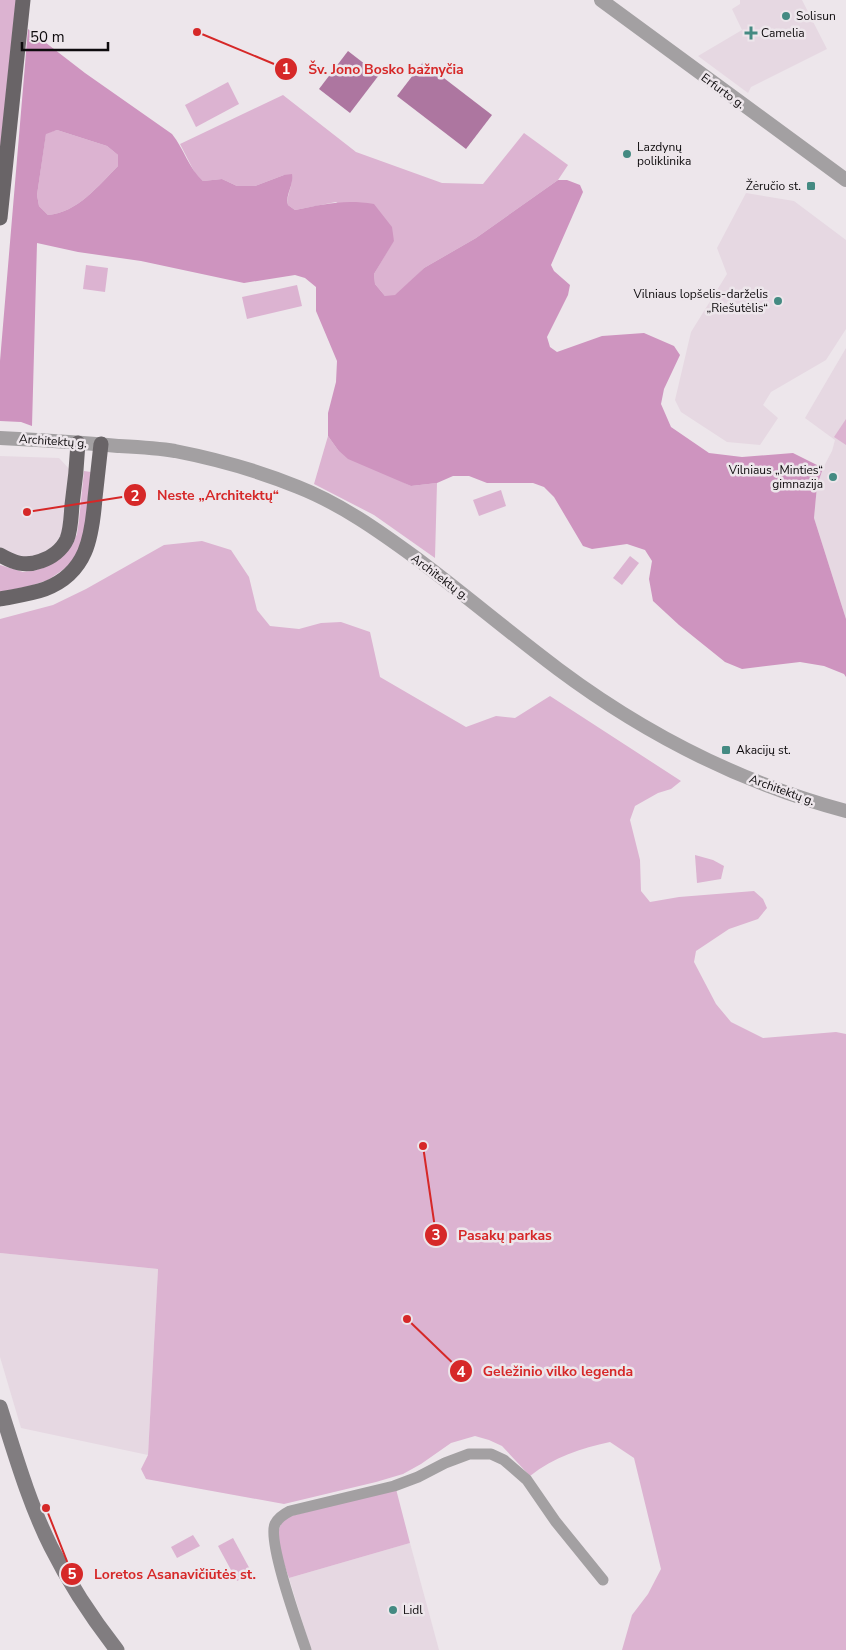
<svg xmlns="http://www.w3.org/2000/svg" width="846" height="1650" font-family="'Nunito Sans',sans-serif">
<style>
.built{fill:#e6d8e2}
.green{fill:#dcb3d1}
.forest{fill:#ce94bf;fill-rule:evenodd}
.water{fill:#ad76a0}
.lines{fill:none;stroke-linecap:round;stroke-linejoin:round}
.minor{stroke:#a3a0a2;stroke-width:11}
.tertiary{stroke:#a3a0a2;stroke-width:14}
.secondary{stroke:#817d80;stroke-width:15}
.primary{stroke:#696467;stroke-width:15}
.poi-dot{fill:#448a82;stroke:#ede6eb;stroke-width:2}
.labels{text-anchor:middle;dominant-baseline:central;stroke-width:5;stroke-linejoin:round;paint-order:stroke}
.poi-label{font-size:12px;fill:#0e0b0d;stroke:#ede6eb;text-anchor:start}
.street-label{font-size:12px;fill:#0e0b0d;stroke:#ede6eb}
.leader{fill:none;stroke:#d62828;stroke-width:2}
.callout-dot{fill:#d62828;stroke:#ede6eb;stroke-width:2}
.mark-label{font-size:15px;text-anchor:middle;font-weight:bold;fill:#fff}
.callout-label{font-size:14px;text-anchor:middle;font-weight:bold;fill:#d62828;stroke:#ede6eb;stroke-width:5;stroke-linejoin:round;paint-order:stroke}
</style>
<rect width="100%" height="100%" fill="#ede6eb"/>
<!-- built -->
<g class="built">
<path d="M 740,0 L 802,0 L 827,49 L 751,87 L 748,93 L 698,56 L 742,30 L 732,9 L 740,4 Z"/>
<path d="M 746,193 L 794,201 L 846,240 L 846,329 L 826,360 L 771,392 L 763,405 L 778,418 L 760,445 L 727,442 L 681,412 L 675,400 L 691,332 L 727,274 L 717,248 Z"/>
<path d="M 846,348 L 846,619 L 814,518 L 817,486 L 823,468 L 832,451 L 835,440 L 805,418 Z"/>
<path d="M 0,456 L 59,458 L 71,471 L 62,535 L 48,552 L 27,559 L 0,550 Z"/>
<path d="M 0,1253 L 158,1269 L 148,1455 L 21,1428 L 0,1357 Z"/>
<path d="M 410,1543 L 439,1650 L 311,1650 L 289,1578 Z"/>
</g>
<!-- green -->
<g class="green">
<path d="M 0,0 L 16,0 L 0,152 Z"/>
<path d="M 228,82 L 239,104 L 196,127 L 185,105 Z"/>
<path d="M 283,95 L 356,152 L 442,183 L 483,184 L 524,133 L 568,165 L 558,180 L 476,238 L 424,268 L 395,296 L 385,296 L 375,284 L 374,274 L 394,240 L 336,202 L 295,210 L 288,205 C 286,194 294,186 291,175 L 284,175 L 255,186 L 237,186 L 222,179 L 203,181 L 196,175 L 180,144 Z"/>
<path d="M 57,130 L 107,146 L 118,155 L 118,166 C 99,185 77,213 48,215 L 39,206 L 37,195 L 46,133 Z"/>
<path d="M 86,265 L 108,268 L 105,292 L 83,289 Z"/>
<path d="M 297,285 L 302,306 L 247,319 L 242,297 Z"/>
<path d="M 846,419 L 846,445 L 834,437 Z"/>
<path d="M 328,436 L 338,450 L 411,486 L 437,483 L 435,558 L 374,515 L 314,484 Z"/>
<path d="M 84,471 L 91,472 L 84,540 L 74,560 L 64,569 L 48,580 L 30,586 L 0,592 L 0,565 L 23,572 L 37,570 L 73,543 L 77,534 L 79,520 Z"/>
<path d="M 501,490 L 506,506 L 479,516 L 473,500 Z"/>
<path d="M 202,541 L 231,550 L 249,577 L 257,610 L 270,626 L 299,629 L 321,623 L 341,622 L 370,632 L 380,677 L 466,727 L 496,716 L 515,718 L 550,696 L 681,781 L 671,789 L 658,793 L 635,806 L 630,820 L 640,860 L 641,891 L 650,902 L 679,897 L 754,891 L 763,899 L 767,908 L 758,919 L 729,929 L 696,951 L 694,962 L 716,1004 L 731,1022 L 763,1038 L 836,1032 L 846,1034 L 846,1650 L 622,1650 L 632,1615 L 648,1594 L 661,1569 L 634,1458 L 610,1442 C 581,1448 554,1457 530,1476 L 502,1446 L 489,1440 L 475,1436 L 451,1443 L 421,1464 L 403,1474 L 376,1482 L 284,1504 L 146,1479 L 141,1469 L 148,1455 L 158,1269 L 0,1253 L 0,619 L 53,605 L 86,589 L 164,545 Z"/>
<path d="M 630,556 L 639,563 L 622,585 L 613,578 Z"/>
<path d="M 695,855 L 713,860 L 724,866 L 721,879 L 697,883 Z"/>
<path d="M 396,1489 L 410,1543 L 289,1578 C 283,1559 269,1532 287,1517 Z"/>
<path d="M 193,1535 L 200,1546 L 177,1558 L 171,1547 Z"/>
<path d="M 233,1538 L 252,1573 L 237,1581 L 218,1546 Z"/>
</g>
<!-- forest -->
<path class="forest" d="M 28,29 L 85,73 L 172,134 C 184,149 189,169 203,181 L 222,179 L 237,186 L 255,186 L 284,175 L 292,174 C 294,186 285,194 288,205 L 295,210 C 325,204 344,199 374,204 L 392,227 L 394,241 L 374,274 L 375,284 L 385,296 L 395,295 L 424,268 L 476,238 L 558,180 L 567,180 L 580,185 L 583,192 L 551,265 L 554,271 L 570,285 L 568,295 L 547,337 L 550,347 L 557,352 L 602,336 L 644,333 L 674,346 L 680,355 L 664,389 L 661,404 L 671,427 L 709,453 L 742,457 L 793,453 L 823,468 L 817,486 L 814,518 L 846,619 L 846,677 L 844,674 L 824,666 L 800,662 L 742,669 L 725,662 L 679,625 L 653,601 L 649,579 L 652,561 L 645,550 L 627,544 L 592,549 L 583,546 L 554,497 L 544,487 L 533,483 L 487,483 L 469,476 L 453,476 L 437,483 L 411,486 L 348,459 L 338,450 L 328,436 L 328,413 L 336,382 L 337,361 L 316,311 L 316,287 L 305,278 L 295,275 L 244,283 L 141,261 L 78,252 L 37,243 L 32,426 L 21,422 L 0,421 L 0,361 ZM 57,130 L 107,146 L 118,155 L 118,166 C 99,185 77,213 48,215 L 39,206 L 37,195 L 46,134 Z"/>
<!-- water -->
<g class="water">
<path d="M 348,51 L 379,75 L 350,113 L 319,89 Z"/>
<path d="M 423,62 L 492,115 L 466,149 L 397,96 Z"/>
</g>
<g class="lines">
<!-- minor -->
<path class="minor" d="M 306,1650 C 299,1629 267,1541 275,1524 C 278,1518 284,1514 290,1511 L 394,1486 L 418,1477 L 445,1463 L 469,1454 L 491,1454 L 504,1460 L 527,1480 L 556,1522 L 603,1580"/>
<!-- tertiary -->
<g class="tertiary">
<path d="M 601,0 L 846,180"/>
<path d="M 0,438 C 40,440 79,442 118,446 C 137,447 157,448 175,451 C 216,459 259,471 298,487 C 341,504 379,531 416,558 C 464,594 510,633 558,669 C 645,734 741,783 846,811"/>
</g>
<!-- secondary -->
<path class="secondary" d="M 0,1407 C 15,1454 29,1503 51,1547 C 69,1583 92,1618 117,1650"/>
<!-- primary -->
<g class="primary">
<path d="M 0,218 L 23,0"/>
<path d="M 0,555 C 14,563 25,567 41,561 C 51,558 62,550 67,539 C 71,529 71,516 72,505 C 75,484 77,463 78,443"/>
<path d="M 0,599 C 15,596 31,594 45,589 C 87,573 92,537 95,498 C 97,480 99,462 101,444"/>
</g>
</g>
<!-- markers -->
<g class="poi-dot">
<circle cx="786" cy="16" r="5"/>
<path d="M748.5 25.5h5v5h5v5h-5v5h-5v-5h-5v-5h5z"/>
<circle cx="627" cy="154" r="5"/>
<rect x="806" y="181" width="10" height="10" rx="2.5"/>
<circle cx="778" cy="301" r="5"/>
<circle cx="833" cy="477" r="5"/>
<rect x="721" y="745" width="10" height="10" rx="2.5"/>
<circle cx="393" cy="1610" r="5"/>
</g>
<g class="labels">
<!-- poi labels -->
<g class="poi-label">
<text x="796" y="16">Solisun</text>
<text x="761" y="33">Camelia</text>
<text x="637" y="147">Lazdynų<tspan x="637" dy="14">poliklinika</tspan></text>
<text x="801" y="186" text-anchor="end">Žėručio st.</text>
<text x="768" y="294" text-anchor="end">Vilniaus lopšelis-darželis<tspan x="768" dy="14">„Riešutėlis“</tspan></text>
<text x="823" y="470" text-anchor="end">Vilniaus „Minties“<tspan x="823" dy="14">gimnazija</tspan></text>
<text x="736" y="750">Akacijų st.</text>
<text x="403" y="1610">Lidl</text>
</g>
<!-- street labels -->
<g class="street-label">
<text transform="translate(723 91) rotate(36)">Erfurto g.</text>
<text transform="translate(53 441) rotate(4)">Architektų g.</text>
<text transform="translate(440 577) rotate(37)">Architektų g.</text>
<text transform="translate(782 790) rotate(20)">Architektų g.</text>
</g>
</g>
<!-- callouts -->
<path class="leader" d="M197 32L286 69M27 512L135 495M423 1146L436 1235M407 1319L461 1371M46 1508L72 1574"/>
<g class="callout-dot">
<circle cx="197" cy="32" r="5"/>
<circle cx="27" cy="512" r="5"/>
<circle cx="423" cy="1146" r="5"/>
<circle cx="407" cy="1319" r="5"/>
<circle cx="46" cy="1508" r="5"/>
<circle cx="286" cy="69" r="12"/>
<circle cx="135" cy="495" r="12"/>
<circle cx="436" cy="1235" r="12"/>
<circle cx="461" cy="1371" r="12"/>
<circle cx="72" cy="1574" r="12"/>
</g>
<g class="mark-label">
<text x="286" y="74">1</text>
<text x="135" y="501">2</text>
<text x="436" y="1240">3</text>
<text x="461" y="1377">4</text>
<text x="72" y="1579">5</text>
</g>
<g class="callout-label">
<text x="386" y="74">Šv. Jono Bosko bažnyčia</text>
<text x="218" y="500">Neste „Architektų“</text>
<text x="505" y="1240">Pasakų parkas</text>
<text x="558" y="1376">Geležinio vilko legenda</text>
<text x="175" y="1579">Loretos Asanavičiūtės st.</text>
</g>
<!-- scale -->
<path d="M22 42v8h86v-8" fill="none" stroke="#0e0b0d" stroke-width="2.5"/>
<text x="30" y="42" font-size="15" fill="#0e0b0d" stroke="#ede6eb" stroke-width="4" paint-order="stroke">50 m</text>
</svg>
